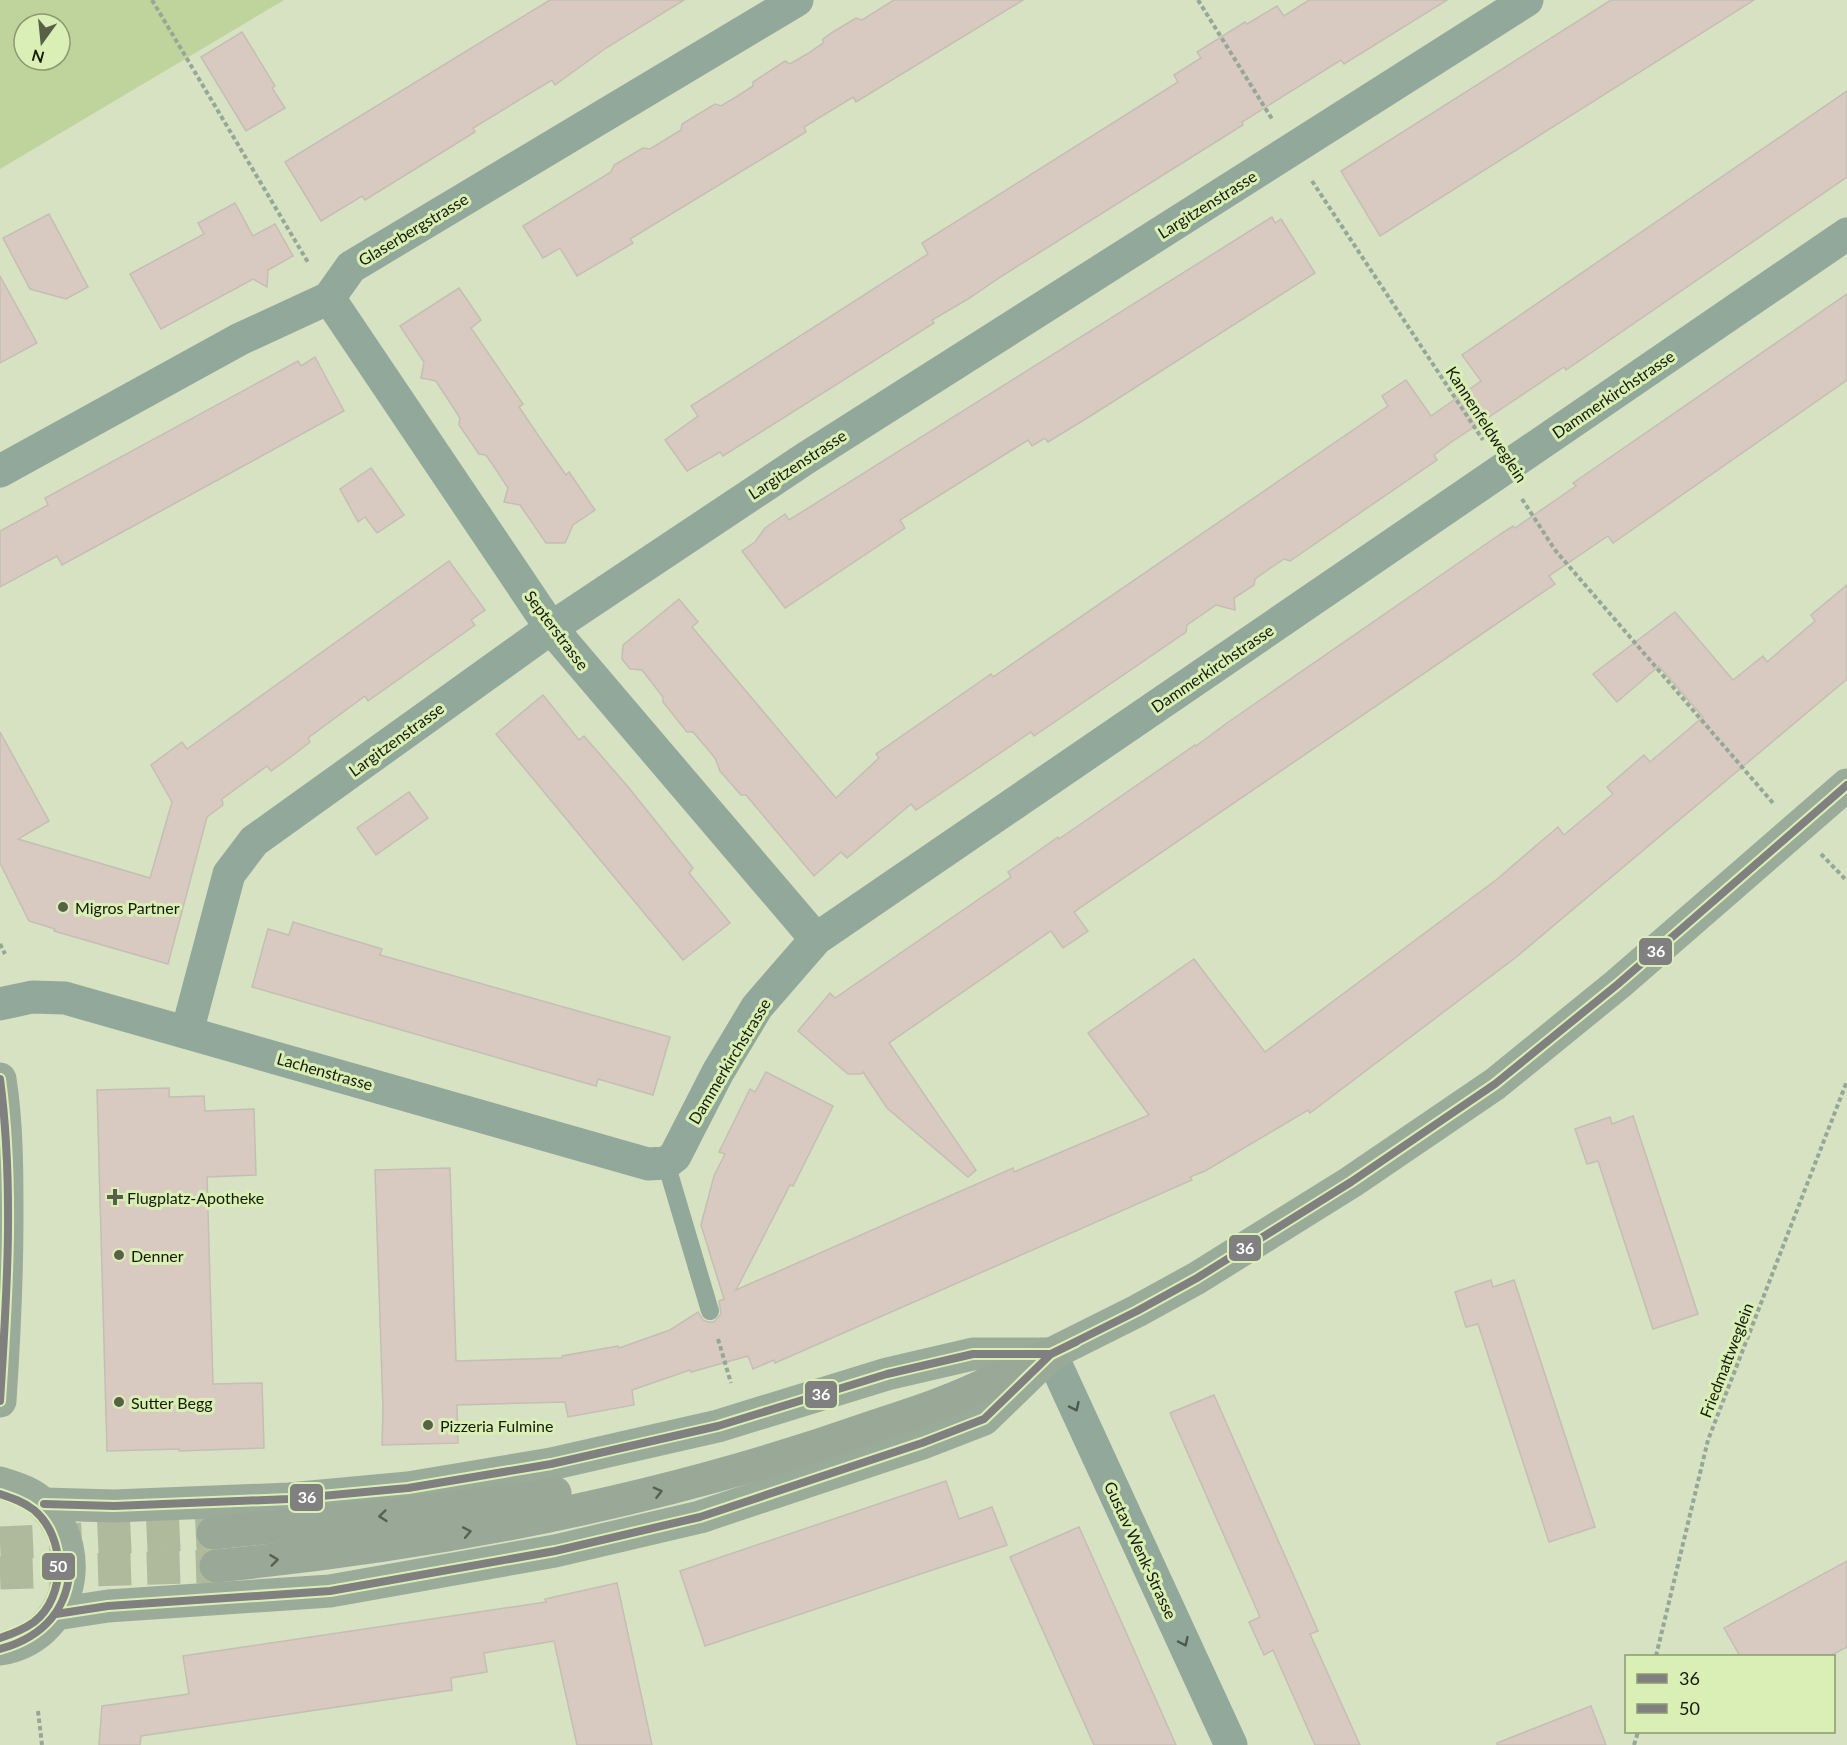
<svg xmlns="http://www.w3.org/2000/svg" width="1847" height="1745" font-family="Lato,sans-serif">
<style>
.green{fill:#bfd39d;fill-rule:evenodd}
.building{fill:#d9cac1;stroke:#c5beb3;stroke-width:1.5}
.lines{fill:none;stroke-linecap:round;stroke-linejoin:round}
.motorway-tunnel{stroke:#afba9c;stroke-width:33;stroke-dasharray:33 16;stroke-linecap:butt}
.path{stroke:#96a797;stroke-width:4;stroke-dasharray:4.5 3;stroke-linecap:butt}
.service{stroke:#91a89a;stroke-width:18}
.minor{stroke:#91a89a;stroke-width:33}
.primary{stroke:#9aac99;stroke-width:33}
.motorway{stroke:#9aa997;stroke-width:33}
.bus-1-casing{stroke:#daefb5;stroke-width:12}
.bus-2-casing{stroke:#daefb5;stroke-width:12}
.bus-1{stroke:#808080;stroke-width:8}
.bus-2{stroke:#808080;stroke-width:8}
.oneway{stroke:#4c5a49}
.oneway2{stroke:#57624e}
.poi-dot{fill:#586148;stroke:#daefb5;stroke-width:2}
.labels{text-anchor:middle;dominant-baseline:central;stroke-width:6;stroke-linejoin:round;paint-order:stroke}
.street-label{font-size:16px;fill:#141b06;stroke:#daefb5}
.poi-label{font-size:16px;fill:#141b06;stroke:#daefb5;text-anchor:start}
.line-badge{stroke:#daefb5;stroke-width:2}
.badge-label{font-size:16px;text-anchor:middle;font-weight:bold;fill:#fff}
</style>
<rect width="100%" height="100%" fill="#d6e2c2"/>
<!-- green -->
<path class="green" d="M 0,0 L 284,0 L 0,169 ZM 24,24 L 60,24 L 60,60 L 24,60 Z"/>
<!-- building -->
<g class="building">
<path d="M 550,0 L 684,0 L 606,48 L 555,85 L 552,80 L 473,128 L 475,132 L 433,158 L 365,200 L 362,196 L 321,221 L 285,162 Z"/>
<path d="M 894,0 L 1023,0 L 856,102 L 853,97 L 804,127 L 806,132 L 630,239 L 633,243 L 577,276 L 560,248 L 543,258 L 523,226 L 611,172 L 614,165 L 643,148 L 650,149 L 681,130 L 682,124 L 715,104 L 721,106 L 736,97 L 753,86 L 753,82 L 785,61 L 790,64 L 807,54 L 823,43 L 823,39 L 833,32 L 856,18 L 862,20 Z"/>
<path d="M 1309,0 L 1447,0 L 1344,64 L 1341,60 L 1242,122 L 1243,125 L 1230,133 L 1002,276 L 968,299 L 932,320 L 934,323 L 723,456 L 720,452 L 687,471 L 665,440 L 698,416 L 691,406 L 928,254 L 922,243 L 1178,82 L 1174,75 L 1201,58 L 1197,52 L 1245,22 L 1247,24 L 1277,6 L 1284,16 Z"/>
<path d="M 1611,0 L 1754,0 L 1380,236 L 1341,171 Z"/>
<path d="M 242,32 L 275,86 L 272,88 L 285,108 L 246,131 L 201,57 Z"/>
<path d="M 1847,91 L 1847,177 L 1566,370 L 1564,367 L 1450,443 L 1434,455 L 1437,460 L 1290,561 L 1284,559 L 1269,569 L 1255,579 L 1254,585 L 1234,598 L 1235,610 L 1216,605 L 1187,625 L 1186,632 L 1034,736 L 1031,732 L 916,810 L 911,804 L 847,858 L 841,852 L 814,876 L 746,795 L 741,795 L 720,771 L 715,758 L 705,746 L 693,732 L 687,732 L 663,702 L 663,697 L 642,670 L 630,669 L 622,659 L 623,645 L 679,599 L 698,622 L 692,627 L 836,798 L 879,758 L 876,754 L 991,674 L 993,677 L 1388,406 L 1382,396 L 1406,380 L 1431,416 L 1481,381 L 1462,355 Z"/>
<path d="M 235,203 L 253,236 L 275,224 L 293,256 L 268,270 L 267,287 L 253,279 L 161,329 L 130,274 L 204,234 L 198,223 Z"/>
<path d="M 49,214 L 88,287 L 66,299 L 30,289 L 3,238 Z"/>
<path d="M 1272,217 L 1275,223 L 1281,219 L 1315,273 L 1092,415 L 1048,442 L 1045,438 L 1032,446 L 1028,440 L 900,520 L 905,528 L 785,608 L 742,551 L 755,542 L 765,528 L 785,514 L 789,520 Z"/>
<path d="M 0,276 L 37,343 L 0,363 Z"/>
<path d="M 459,288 L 481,320 L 471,328 L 523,404 L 519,407 L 542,441 L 566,475 L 569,472 L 595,510 L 573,525 L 565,543 L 546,543 L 520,505 L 504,502 L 508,488 L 497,471 L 486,455 L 479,454 L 459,425 L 460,418 L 436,381 L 421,378 L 424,362 L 400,326 Z"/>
<path d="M 1847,294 L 1847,380 L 1613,543 L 1608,536 L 1549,576 L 1555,584 L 1074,912 L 1088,931 L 1063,948 L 1051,931 L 889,1043 L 976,1170 L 968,1177 L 887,1108 L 863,1072 L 861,1074 L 848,1074 L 798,1031 L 830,993 L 835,998 L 1011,877 L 1008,872 L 1034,854 L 1058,837 L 1059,839 L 1195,745 L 1196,746 L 1227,723 L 1499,535 L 1513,526 L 1515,528 L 1576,486 L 1573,483 Z"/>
<path d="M 315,357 L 344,411 L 62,565 L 57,556 L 0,587 L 0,531 L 48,505 L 45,498 L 298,361 L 301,366 Z"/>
<path d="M 371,468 L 404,515 L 377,533 L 365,517 L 358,522 L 340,489 Z"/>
<path d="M 449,561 L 485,610 L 471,620 L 475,625 L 368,701 L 365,696 L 308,738 L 310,742 L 292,756 L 271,771 L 267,766 L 222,799 L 223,805 L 207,817 L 168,964 L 54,931 L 55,929 L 29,921 L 0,863 L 0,732 L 49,821 L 18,839 L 150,878 L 172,802 L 151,765 L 182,742 L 187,749 Z"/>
<path d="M 1847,585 L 1847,679 L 1515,958 L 1310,1113 L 1308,1110 L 1205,1171 L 1190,1177 L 1192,1180 L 775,1363 L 774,1360 L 753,1369 L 748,1356 L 691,1372 L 690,1370 L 632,1390 L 634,1405 L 568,1417 L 565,1402 L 457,1405 L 458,1443 L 382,1445 L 383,1409 L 375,1170 L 450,1168 L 456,1361 L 562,1358 L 562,1356 L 618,1346 L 619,1348 L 670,1330 L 698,1312 L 703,1320 L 708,1322 L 714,1322 L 721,1314 L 719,1301 L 724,1299 L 701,1225 L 714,1176 L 725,1154 L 719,1152 L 750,1089 L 755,1092 L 766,1072 L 833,1106 L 793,1186 L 790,1185 L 736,1290 L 1013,1168 L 1014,1172 L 1149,1115 L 1088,1033 L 1194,959 L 1265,1052 L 1496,880 L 1558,827 L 1564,835 L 1613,794 L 1607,787 L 1644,755 L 1650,762 L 1703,717 L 1659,666 L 1617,702 L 1593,674 L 1675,612 L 1733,680 L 1763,656 L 1767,662 L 1815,621 L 1811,615 Z"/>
<path d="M 543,695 L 579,740 L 584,736 L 629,788 L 693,868 L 689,873 L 730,923 L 683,960 L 496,734 Z"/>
<path d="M 409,792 L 428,818 L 376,855 L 357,828 Z"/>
<path d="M 293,922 L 382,949 L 380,955 L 670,1037 L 653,1095 L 598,1079 L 596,1086 L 252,987 L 268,929 L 289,935 Z"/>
<path d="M 169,1088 L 169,1097 L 204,1096 L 205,1111 L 254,1109 L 256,1175 L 207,1177 L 213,1384 L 262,1383 L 264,1448 L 179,1451 L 179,1449 L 107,1451 L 97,1090 Z"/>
<path d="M 1633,1116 L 1698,1314 L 1653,1329 L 1598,1161 L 1587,1164 L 1575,1129 L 1610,1117 L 1612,1124 Z"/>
<path d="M 1491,1280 L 1493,1287 L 1514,1280 L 1595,1527 L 1549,1542 L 1478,1324 L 1466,1327 L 1455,1292 Z"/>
<path d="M 1214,1395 L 1318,1631 L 1310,1634 L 1360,1745 L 1315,1745 L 1273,1650 L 1264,1655 L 1249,1622 L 1260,1617 L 1170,1413 Z"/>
<path d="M 946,1481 L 959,1519 L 992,1507 L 1007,1545 L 705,1646 L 680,1571 Z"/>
<path d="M 1079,1527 L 1117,1612 L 1176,1745 L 1094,1745 L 1010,1557 Z"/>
<path d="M 1847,1561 L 1847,1647 L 1830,1656 L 1740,1656 L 1724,1628 Z"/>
<path d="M 617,1583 L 652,1745 L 577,1745 L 554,1641 L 484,1653 L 487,1672 L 451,1678 L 452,1690 L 141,1736 L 140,1745 L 99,1745 L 102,1706 L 189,1694 L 183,1656 L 546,1602 L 545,1599 Z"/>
<path d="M 1591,1706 L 1606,1745 L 1497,1745 L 1497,1743 Z"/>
</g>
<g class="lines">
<!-- motorway-tunnel -->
<g class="motorway-tunnel">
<path d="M 0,1543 L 213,1533"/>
<path d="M 0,1573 L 216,1566"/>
</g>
<!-- path -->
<g class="path">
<path d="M 152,0 L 309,264"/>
<path d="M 1198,0 L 1272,119"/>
<path d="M 1312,181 L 1483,440"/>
<path d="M 1522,499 L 1555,550 L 1773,803"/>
<path d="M 1821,854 L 1847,881"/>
<path d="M 0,944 L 5,954"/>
<path d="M 718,1339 L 731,1383"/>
<path d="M 1656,1656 L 1708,1440 L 1847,1081"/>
<path d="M 38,1711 L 42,1745"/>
<path d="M 1634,1745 L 1638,1732"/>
</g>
<!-- service -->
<path class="service" d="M 666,1163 L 710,1311"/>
<!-- minor -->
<g class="minor">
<path d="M 329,298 L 551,628 L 816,939"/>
<path d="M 0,471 L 240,339 L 329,298 L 351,267 L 797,0"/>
<path d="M 0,1004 L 32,997 L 65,998 L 648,1164 L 666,1163 L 675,1156 L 718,1072 L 757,1007 L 816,939 L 1847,234"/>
<path d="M 187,1032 L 229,874 L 254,841 L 551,628 L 806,458 L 1527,0"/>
<path d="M 1051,1354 L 1231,1745"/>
</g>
<!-- primary -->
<g class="primary">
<path d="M 0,1079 C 7,1124 7,1171 7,1217 C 7,1279 4,1340 0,1401"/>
<path d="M 0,1483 C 16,1488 33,1493 45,1506 C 91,1554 69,1638 0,1649"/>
<path d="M 44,1504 L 114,1506 L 289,1499 L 408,1488 L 551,1464 L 718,1426 L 887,1374 L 973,1354 L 1051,1354"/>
<path d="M 56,1614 L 108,1606 L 330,1591 L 555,1551 L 700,1517 L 922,1443 L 984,1419 L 1051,1354 L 1137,1311 L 1197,1278 L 1351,1182 L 1495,1084 L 1618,984 L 1847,785"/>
</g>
<!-- motorway -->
<g class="motorway">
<path d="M 213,1533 L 380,1516 L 541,1497 L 555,1493"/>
<path d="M 216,1566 C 437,1544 656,1503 866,1429 C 895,1419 924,1411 952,1399 C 985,1386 1018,1369 1051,1354"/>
</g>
<defs>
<g id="bus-1">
<path d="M 0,1079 C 14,1185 7,1295 0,1401"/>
<path d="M 44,1504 L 114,1506 L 289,1499 L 408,1488 L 551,1464 L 718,1426 L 887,1374 L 973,1354 L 1051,1354 L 1076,1342"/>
<path d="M 56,1614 L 108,1606 L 330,1591 L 555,1551 L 700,1517 L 922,1443 L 984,1419 L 1051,1354 L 1137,1311 L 1197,1278 L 1351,1182 L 1495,1084 L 1618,984 L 1847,785"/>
<path d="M 0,1649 C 43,1637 69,1609 70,1564"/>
</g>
<path id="bus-2" d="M 0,1494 C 12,1498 24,1502 34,1510 C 66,1537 67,1596 34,1622 C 23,1630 12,1634 0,1638"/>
</defs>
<!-- bus-1 casing -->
<use href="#bus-1" class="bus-1-casing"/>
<!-- bus-2 casing -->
<use href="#bus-2" class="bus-2-casing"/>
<!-- bus-1 -->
<use href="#bus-1" class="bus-1"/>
<!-- bus-2 -->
<use href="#bus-2" class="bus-2"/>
</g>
<!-- one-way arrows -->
<defs><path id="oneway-chevron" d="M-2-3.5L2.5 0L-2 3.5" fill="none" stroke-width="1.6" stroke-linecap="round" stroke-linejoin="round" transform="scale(1.5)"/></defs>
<g class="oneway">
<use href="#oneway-chevron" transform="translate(1075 1407) rotate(65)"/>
<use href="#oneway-chevron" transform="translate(1184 1642) rotate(65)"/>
</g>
<g class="oneway2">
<use href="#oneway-chevron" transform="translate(658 1492) rotate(-14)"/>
<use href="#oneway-chevron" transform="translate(383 1516) rotate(174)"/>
<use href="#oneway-chevron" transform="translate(467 1532) rotate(-11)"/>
<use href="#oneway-chevron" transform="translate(274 1560) rotate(-7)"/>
</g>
<!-- markers -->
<g class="poi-dot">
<circle cx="63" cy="907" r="6"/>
<path d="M112 1188h6v6h6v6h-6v6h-6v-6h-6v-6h6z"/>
<circle cx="119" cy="1255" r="6"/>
<circle cx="119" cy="1402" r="6"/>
<circle cx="428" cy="1425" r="6"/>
</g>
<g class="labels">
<!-- street labels -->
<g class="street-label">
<text transform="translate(1207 204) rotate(-32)">Largitzenstrasse</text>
<text transform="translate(413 229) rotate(-31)">Glaserbergstrasse</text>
<text transform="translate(1613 394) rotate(-34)">Dammerkirchstrasse</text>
<text transform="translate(1487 424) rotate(57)">Kannenfeldweglein</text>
<text transform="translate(797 464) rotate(-33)">Largitzenstrasse</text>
<text transform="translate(557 630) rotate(53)">Septerstrasse</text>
<text transform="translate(1212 668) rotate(-34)">Dammerkirchstrasse</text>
<text transform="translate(396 739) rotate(-36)">Largitzenstrasse</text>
<text transform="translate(729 1061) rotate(-59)">Dammerkirchstrasse</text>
<text transform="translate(325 1071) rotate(16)">Lachenstrasse</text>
<text transform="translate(1726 1360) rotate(-69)">Friedmattweglein</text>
<text transform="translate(1141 1550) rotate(65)">Gustav Wenk-Strasse</text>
</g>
<!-- poi labels -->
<g class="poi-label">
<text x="75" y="907">Migros Partner</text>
<text x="127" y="1197">Flugplatz-Apotheke</text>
<text x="131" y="1255">Denner</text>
<text x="131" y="1402">Sutter Begg</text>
<text x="440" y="1425">Pizzeria Fulmine</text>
</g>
</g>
<g class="line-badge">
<rect x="1638" y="937" width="35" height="29" rx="6" fill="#808080"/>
<rect x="1228" y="1234" width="34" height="28" rx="6" fill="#808080"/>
<rect x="804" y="1380" width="34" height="29" rx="6" fill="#808080"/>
<rect x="289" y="1483" width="35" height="29" rx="6" fill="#808080"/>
<rect x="41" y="1552" width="35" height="29" rx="6" fill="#808080"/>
</g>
<g class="badge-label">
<text x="1656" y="957">36</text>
<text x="1245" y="1254">36</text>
<text x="821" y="1400">36</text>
<text x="307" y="1503">36</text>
<text x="58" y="1572">50</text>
</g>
<!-- legend -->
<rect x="1625" y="1655" width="210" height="78" fill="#daefb5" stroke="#8b9a6f" stroke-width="1.5"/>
<rect x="1637" y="1674" width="30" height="9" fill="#808080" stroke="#8b9a6f" stroke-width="1.5"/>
<text x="1679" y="1685" font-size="18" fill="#141b06">36</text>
<rect x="1637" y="1704" width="30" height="9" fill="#808080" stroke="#8b9a6f" stroke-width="1.5"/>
<text x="1679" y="1715" font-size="18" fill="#141b06">50</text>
<!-- north arrow -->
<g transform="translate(42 42) rotate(195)"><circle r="28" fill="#daefb5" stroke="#8b9a6f" stroke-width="1.5"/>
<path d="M0-4.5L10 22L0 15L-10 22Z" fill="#586148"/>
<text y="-9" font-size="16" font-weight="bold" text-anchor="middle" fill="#141b06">N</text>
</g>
</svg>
